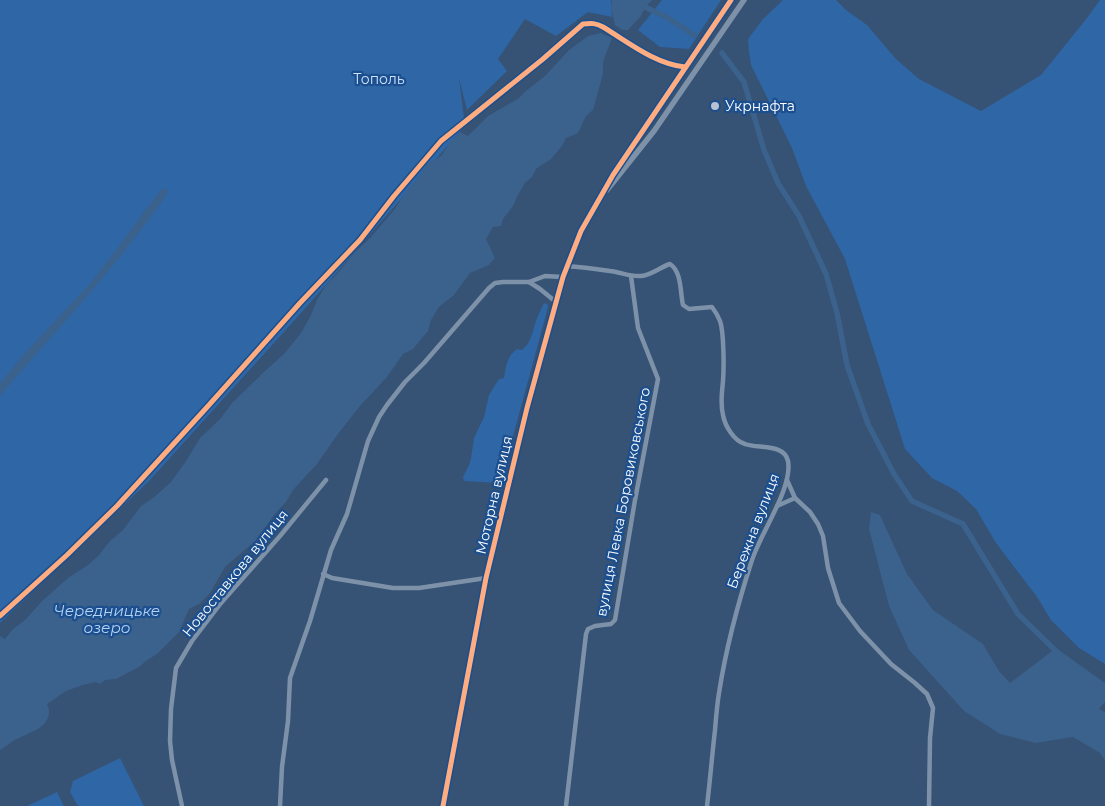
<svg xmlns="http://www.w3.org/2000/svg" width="1105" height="806" viewBox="0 0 1105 806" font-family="Montserrat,sans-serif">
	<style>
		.green { fill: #2f66a5 }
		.water { fill: #3b618d }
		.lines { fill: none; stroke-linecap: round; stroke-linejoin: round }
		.canal { stroke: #3b618d; stroke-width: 5.5 }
		.minor { stroke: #7d92a8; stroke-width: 4.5 }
		.tertiary { stroke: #7d92a8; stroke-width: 5.5 }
		.cycleway-casing { stroke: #1b4f8f; stroke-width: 8 }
		.cycleway { stroke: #ffac80; stroke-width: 5 }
		.poi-dot { fill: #b9c2ce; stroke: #1b4f8f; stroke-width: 2 }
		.labels { text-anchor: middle; stroke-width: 4.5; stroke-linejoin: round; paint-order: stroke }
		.park-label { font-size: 14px; fill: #cfe3fa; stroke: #1b4f8f }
		.poi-label { font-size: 14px; fill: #fff; stroke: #1b4f8f; text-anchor: start }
		.street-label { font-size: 14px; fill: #fff; stroke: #1b4f8f }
		.water-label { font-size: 15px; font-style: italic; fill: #b5d3f5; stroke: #1b4f8f }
	</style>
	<rect width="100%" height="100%" fill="#365274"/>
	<g class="green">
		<polygon points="0,0 611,0 612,17 588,12 556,36 525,19 498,59 507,71 467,110 459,78 465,126 302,312 149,481 0,623"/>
		<polygon points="662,0 721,0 689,49 660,47 638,30"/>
		<polygon points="783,0 836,0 846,10 867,25 896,59 919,79 981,111 1041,75 1087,18 1100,0 1105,0 1105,664 1079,648 1051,620 1037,597 996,543 976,509 957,491 932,478 905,449 845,259 806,186 792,148 751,65 749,52 748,39 763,19"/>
		<path d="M545 303 548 305 547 311 502 477 499 483 464 481 463 477 469 465 471 458 474 438 484 417 489 395 499 379 504 378C506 366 507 356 517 349L522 350C530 344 532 334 535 324 537 318 540 311 543 305Z"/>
		<polygon points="120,758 144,806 78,806 70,792 73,781"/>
		<polygon points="57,792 64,806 27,806"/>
	</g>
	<g class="water">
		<polygon points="612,0 652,0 645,7 641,16 628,30 622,30 615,25 611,7"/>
		<path d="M601 33 612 38 603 62V74L593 110 586 116 578 133 566 138 562 146 551 159 536 169 532 177 525 183 517 197 513 206 503 219 501 226 493 227 486 239 495 258 489 265 470 273 454 295 439 307 431 320 428 331 413 349 403 354 387 377 360 406 338 434 317 464 293 490 286 502 274 515 255 541 225 567 210 593 199 604 189 609 179 632 157 654 146 661 139 667 116 679 105 680 100 684 96 682 83 685 66 691 47 704C48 706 49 709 49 712 49 728 28 733 17 739 11 741 6 747 0 750V636L5 639 13 629 25 620 42 601 68 578 88 565 99 555 110 541 123 530 141 506 153 498 171 482 186 461 200 438 221 418 232 403 265 371 284 354 301 333 310 317 317 300 326 285 336 275 355 252 370 238 394 210 408 189 421 174 428 163 435 160 442 155 451 141 460 132 468 136 488 116 519 98 527 90 545 76 569 50 588 36Z"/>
		<path d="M165 188H167L168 191 165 197C116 268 56 330 0 396V383L24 354 87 287 116 250 140 217 161 190Z"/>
		<polygon points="871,512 880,515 907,574 933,610 983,644 999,671 1010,683 1056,648 1105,683 1105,702 1099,709 1105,712 1105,761 1100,753 1073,737 1036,743 1000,734 964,711 946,691 909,650 889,606 869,529"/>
	</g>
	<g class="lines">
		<g class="canal">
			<polyline points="645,7 668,18 694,35"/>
			<polyline points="722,53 744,82 764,150 778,183 799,216 826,274 837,313 847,365 868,424 894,474 912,501 963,524 1018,614 1059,654"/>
		</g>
		<g class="minor">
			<path d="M566 266C581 267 596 269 610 271 620 272 630 277 641 276 652 275 660 267 670 264 682 272 680 292 683 305L689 309 712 307C715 311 718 316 720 321 724 332 724 368 723 381 722 393 720 403 723 415 725 426 734 441 745 444 758 449 784 443 788 461 793 488 760 534 752 560 738 603 726 648 719 693 717 705 716 718 715 730 712 756 710 781 707 806"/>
			<polyline points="529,282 540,289 556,302"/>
			<polyline points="787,480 795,498 810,512 818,524 823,536 828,568 839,603 860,631 891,664 915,683 927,694 933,708 930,738 929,806"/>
			<polyline points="777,506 795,498"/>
			<polyline points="323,574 332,578 393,588 419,588 486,578"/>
			<path d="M0 616 67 555 117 506 209 405 300 303 360 240 394 196 441 141 543 59 583 24C591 23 596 23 603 27 628 42 655 64 685 67"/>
			<polyline points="182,806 172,760 170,741 171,709 176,668 192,641 221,603 280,536 326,480"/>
			<polyline points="280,806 282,767 288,721 290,678 310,621 331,550 347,514 368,441 379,417 387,405 405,382 424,363 489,288 495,283 503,282 529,282 545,276 563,277"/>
			<polyline points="566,806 586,634 588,629 595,626 611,624 615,620 635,500 658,379 638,328 631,276"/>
		</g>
		<g class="tertiary">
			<polyline points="607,190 654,131 744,0"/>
			<polyline points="443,806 486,578 527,408 563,277 581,231 613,175 731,0"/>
		</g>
		<g class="cycleway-casing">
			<g id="cycleway">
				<path d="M0 616 67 555 117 506 209 405 300 303 360 240 394 196 441 141 543 59 583 24C591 23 596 23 603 27 628 42 655 64 685 67"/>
				<polyline points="443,806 486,578 527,408 563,277 581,231 613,175 731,0"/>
			</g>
		</g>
		<use href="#cycleway" class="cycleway"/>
	</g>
	<circle class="poi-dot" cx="715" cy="106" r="5"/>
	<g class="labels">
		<g class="park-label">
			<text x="379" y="84">Тополь</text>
		</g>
		<g class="poi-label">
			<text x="725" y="111">Укрнафта</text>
		</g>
		<g class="street-label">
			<text transform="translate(494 495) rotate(-77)" y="5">Моторна вулиця</text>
			<text transform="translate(623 502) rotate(-79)" y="5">вулиця Левка Боровиковського</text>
			<text transform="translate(753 531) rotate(-69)" y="5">Бережна вулиця</text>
			<text transform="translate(235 573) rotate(-51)" y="5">Новоставкова вулиця</text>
		</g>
		<g class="water-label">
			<text x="107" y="616">Чередницьке<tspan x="107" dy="17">озеро</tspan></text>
		</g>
	</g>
</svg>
